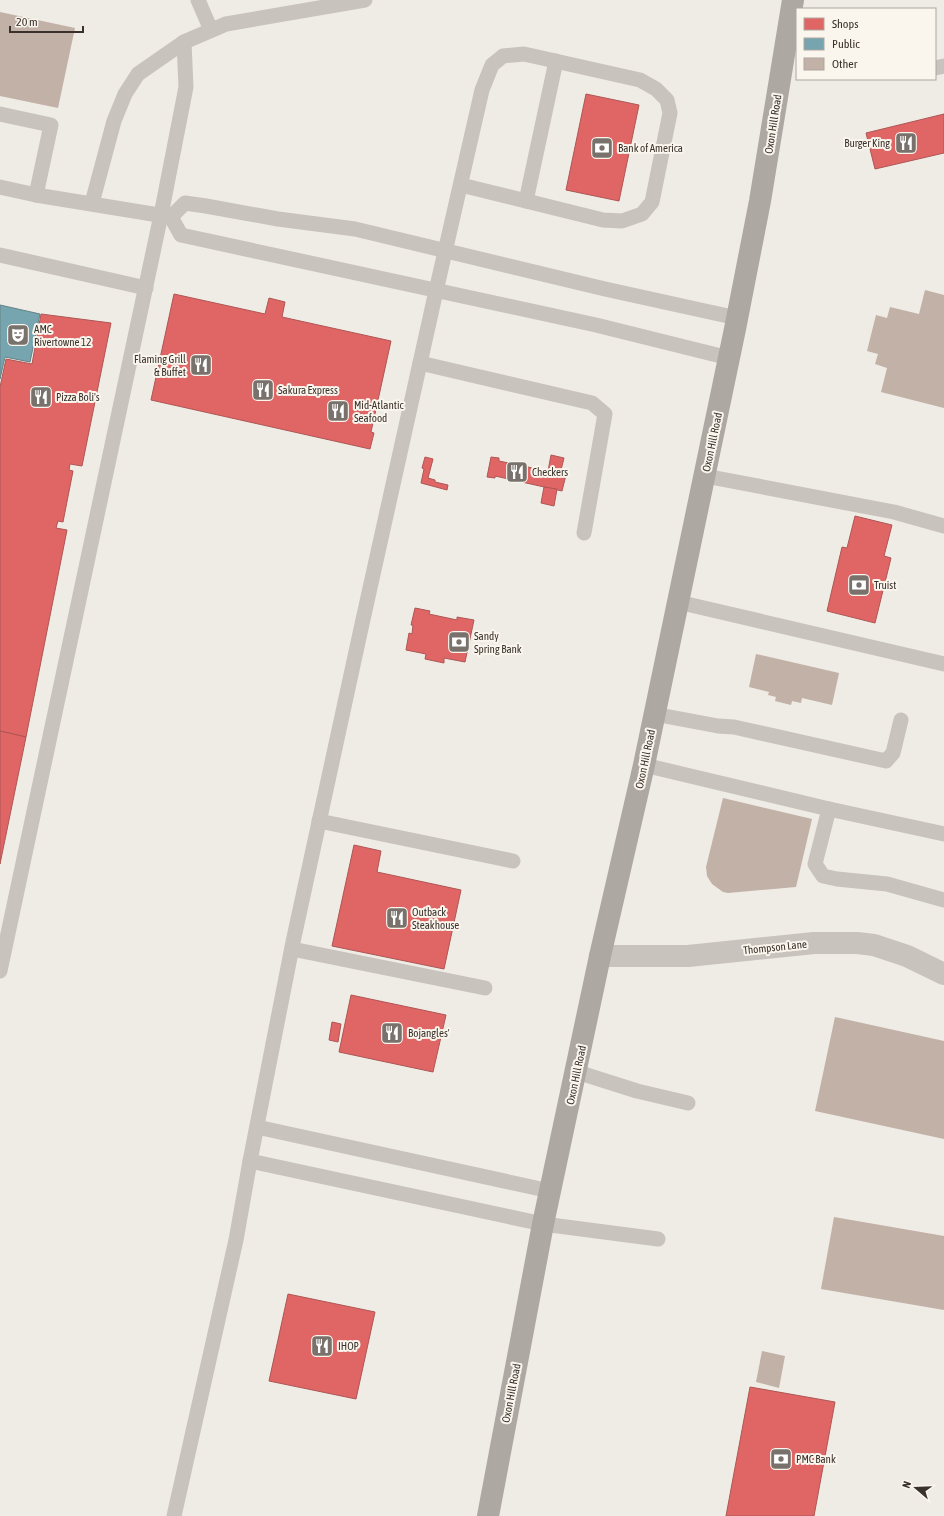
<svg xmlns="http://www.w3.org/2000/svg" width="944" height="1516" viewBox="0 0 944 1516" font-family="'Asap Condensed',sans-serif">
	<style>
		.shops { fill: #e06666; stroke: #ae5654 }
		.public { fill: #76a5af; stroke: #648287 }
		.building { fill: #c2b1a7 }
		.lines { fill: none; stroke-linecap: round; stroke-linejoin: round }
		.service { stroke: #c8c3bd; stroke-width: 15 }
		.minor { stroke: #c8c3bd; stroke-width: 22 }
		.primary { stroke: #ada8a2; stroke-width: 22 }
		.labels { text-anchor: middle; stroke-width: 4; stroke-linejoin: round; paint-order: stroke }
		.street-label { font-size: 11px; fill: #39312b; stroke: #faf5ed }
		.poi-label { font-size: 11px; fill: #39312b; stroke: #faf5ed; text-anchor: start }
	</style>
	<rect width="100%" height="100%" fill="#efebe5"/>
	<g class="shops">
		<polygon points="586,94 639,105 619,201 566,190"/>
		<polygon points="944,114 944,153 875,169 866,133"/>
		<polygon points="174,294 265,314 269,298 285,302 282,317 391,341 371,432 374,433 370,449 151,400"/>
		<polygon points="41,314 111,323 82,466 70,464 69,470 73,471 63,522 58,521 56,528 67,530 26,737 0,731 0,387 6,359 32,364"/>
		<polygon points="551,455 564,458 560,474 548,471"/>
		<polygon points="425,457 433,459 428,478 435,480 435,482 448,485 447,490 421,483 424,469 422,468"/>
		<polygon points="491,457 499,458 499,461 566,475 562,491 495,476 495,478 487,477"/>
		<polygon points="544,487 557,489 554,506 541,503"/>
		<polygon points="855,516 892,525 884,556 891,558 875,623 827,611 842,547 847,548"/>
		<polygon points="415,608 430,611 429,614 457,620 457,617 474,620 465,662 444,658 444,663 425,659 426,654 406,650 409,633 412,634 413,625 411,625"/>
		<polygon points="0,731 26,737 0,864"/>
		<polygon points="354,845 381,851 377,872 461,890 444,969 332,946"/>
		<polygon points="351,995 446,1015 433,1072 339,1052"/>
		<polygon points="332,1022 341,1024 338,1042 329,1040"/>
		<polygon points="288,1294 375,1312 356,1399 269,1381"/>
		<polygon points="750,1387 835,1402 814,1516 726,1516"/>
	</g>
	<polygon class="public" points="0,305 40,314 30,362 5,357 0,379"/>
	<g class="building">
		<polygon points="0,12 75,28 58,108 0,96"/>
		<polygon points="925,290 944,295 944,408 881,392 887,368 875,364 878,354 867,351 876,315 887,318 890,307 919,314"/>
		<polygon points="756,654 839,673 832,705 802,698 801,703 792,701 791,705 775,701 776,697 768,695 769,692 749,687"/>
		<polygon points="723,798 812,819 796,887 728,893 723,892 712,884 707,876 706,867"/>
		<polygon points="835,1017 944,1041 944,1139 815,1111"/>
		<polygon points="834,1217 944,1236 944,1310 821,1289"/>
		<polygon points="762,1351 785,1356 779,1388 756,1382"/>
	</g>
	<g class="lines">
		<g class="service">
			<polyline points="198,0 211,30"/>
			<polyline points="935,68 944,66"/>
			<polyline points="0,114 51,125 36,195"/>
			<polyline points="0,187 36,195 171,217 181,235 596,325 729,358"/>
			<polyline points="526,201 556,61"/>
			<polyline points="92,203 114,121 125,94 138,74 184,42 226,24 365,0"/>
			<polyline points="171,217 185,203 206,206 278,219 355,229 605,289 737,318"/>
			<polyline points="0,255 146,288"/>
			<polyline points="420,363 592,403 605,414 584,533"/>
			<polyline points="705,476 894,512 944,526"/>
			<polyline points="678,602 944,664"/>
			<polyline points="654,714 718,726 734,727 886,761 893,753 901,720"/>
			<polyline points="644,765 829,809 944,834"/>
			<polyline points="829,809 815,864 823,876 837,879 887,884 944,900"/>
			<polyline points="319,821 513,861"/>
			<polyline points="292,949 485,988"/>
			<polyline points="0,971 161,215 186,87 184,42"/>
			<polyline points="577,1072 637,1091 688,1103"/>
			<polyline points="257,1127 550,1191"/>
			<polyline points="250,1161 543,1224 658,1239"/>
			<polyline points="174,1516 236,1240 250,1161 293,942 362,624 436,291 482,90 492,65 503,56 524,54 640,80 656,89 667,100 670,113 652,202 642,214 622,221 603,220 461,185"/>
		</g>
		<polyline class="minor" points="600,956 688,956 814,943 857,943 874,945 907,956 944,974"/>
		<polyline class="primary" points="488,1516 543,1224 600,956 644,765 735,329 760,201 793,0"/>
	</g>
	<defs>
		<g id="restaurant-square" transform="scale(1.15)"><rect x="-9" y="-9" width="18" height="18" rx="4" fill="#79726c" stroke="#faf5ed"/><path d="M-5-6h1v4h1v-4h1v4h1v-4h1v5L-1.5 .5V6h-2V.5L-5-1ZM5-6V6H3V1.5H1.5Q1.5-4 5-6Z" fill="#fff"/></g>
		<g id="bank-square" transform="scale(1.15)"><rect x="-9" y="-9" width="18" height="18" rx="4" fill="#79726c" stroke="#faf5ed"/><path d="M-6-4H6V4H-6ZM0-2.3a2.3 2.3 0 1 0 0 4.6a2.3 2.3 0 1 0 0-4.6Z" fill="#fff"/></g>
		<g id="theatre-square" transform="scale(1.15)"><rect x="-9" y="-9" width="18" height="18" rx="4" fill="#79726c" stroke="#faf5ed"/><path d="M-5-5.5Q0-4 5-5.5V0Q5 5 0 6Q-5 5-5 0ZM-3.3-2.5H-1v1.5H-3.3ZM1-2.5H3.3v1.5H1ZM-2.8 1Q0 5.5 2.8 1Z" fill="#fff"/></g>
	</defs>
	<g fill-rule="evenodd">
		<use href="#restaurant-square" x="906" y="143"/>
		<use href="#bank-square" x="602" y="148"/>
		<use href="#theatre-square" x="18" y="335"/>
		<use href="#restaurant-square" x="201" y="365"/>
		<use href="#restaurant-square" x="263" y="390"/>
		<use href="#restaurant-square" x="41" y="397"/>
		<use href="#restaurant-square" x="338" y="411"/>
		<use href="#restaurant-square" x="517" y="472"/>
		<use href="#bank-square" x="859" y="585"/>
		<use href="#bank-square" x="459" y="642"/>
		<use href="#restaurant-square" x="397" y="918"/>
		<use href="#restaurant-square" x="392" y="1033"/>
		<use href="#restaurant-square" x="322" y="1346"/>
		<use href="#bank-square" x="781" y="1459"/>
	</g>
	<g class="labels">
		<g class="street-label">
			<text transform="translate(773 124) rotate(-81)" y="4">Oxon Hill Road</text>
			<text transform="translate(712 442) rotate(-78)" y="4">Oxon Hill Road</text>
			<text transform="translate(645 759) rotate(-78)" y="4">Oxon Hill Road</text>
			<text transform="translate(775 947) rotate(-6)" y="4">Thompson Lane</text>
			<text transform="translate(576 1075) rotate(-78)" y="4">Oxon Hill Road</text>
			<text transform="translate(511 1393) rotate(-79)" y="4">Oxon Hill Road</text>
		</g>
		<g class="poi-label">
			<text x="890" y="147" text-anchor="end">Burger King</text>
			<text x="618" y="152">Bank of America</text>
			<text x="34" y="333">AMC<tspan x="34" dy="13">Rivertowne 12</tspan></text>
			<text x="186" y="363" text-anchor="end">Flaming Grill<tspan x="186" dy="13">&amp; Buffet</tspan></text>
			<text x="278" y="394">Sakura Express</text>
			<text x="56" y="401">Pizza Boli's</text>
			<text x="354" y="409">Mid-Atlantic<tspan x="354" dy="13">Seafood</tspan></text>
			<text x="532" y="476">Checkers</text>
			<text x="874" y="589">Truist</text>
			<text x="474" y="640">Sandy<tspan x="474" dy="13">Spring Bank</tspan></text>
			<text x="412" y="916">Outback<tspan x="412" dy="13">Steakhouse</tspan></text>
			<text x="408" y="1037">Bojangles'</text>
			<text x="338" y="1350">IHOP</text>
			<text x="796" y="1463">PMC Bank</text>
		</g>
	</g>
	<rect x="796" y="8" width="140" height="72" fill="#faf5ed" stroke="#ada79f"/>
	<rect x="804" y="18" width="20" height="12" fill="#e06666" stroke="#ada79f"/>
	<text x="832" y="28" font-size="12" fill="#39312b">Shops</text>
	<rect x="804" y="38" width="20" height="12" fill="#76a5af" stroke="#ada79f"/>
	<text x="832" y="48" font-size="12" fill="#39312b">Public</text>
	<rect x="804" y="58" width="20" height="12" fill="#c2b1a7" stroke="#ada79f"/>
	<text x="832" y="68" font-size="12" fill="#39312b">Other</text>
	<g transform="translate(916 1488) rotate(289)" stroke="#faf5ed" stroke-width="3" paint-order="stroke">
	<path d="M0-3L7 15L0 10L-7 15Z" fill="#39312b"/>
	<text y="-6" font-size="11" font-weight="bold" text-anchor="middle" fill="#39312b">N</text>
	</g>
	<path d="M10 26v6h73v-6" fill="none" stroke="#39312b" stroke-width="2"/>
	<text x="16" y="26" font-size="12" fill="#39312b" stroke="#faf5ed" stroke-width="3" paint-order="stroke">20 m</text>
</svg>
